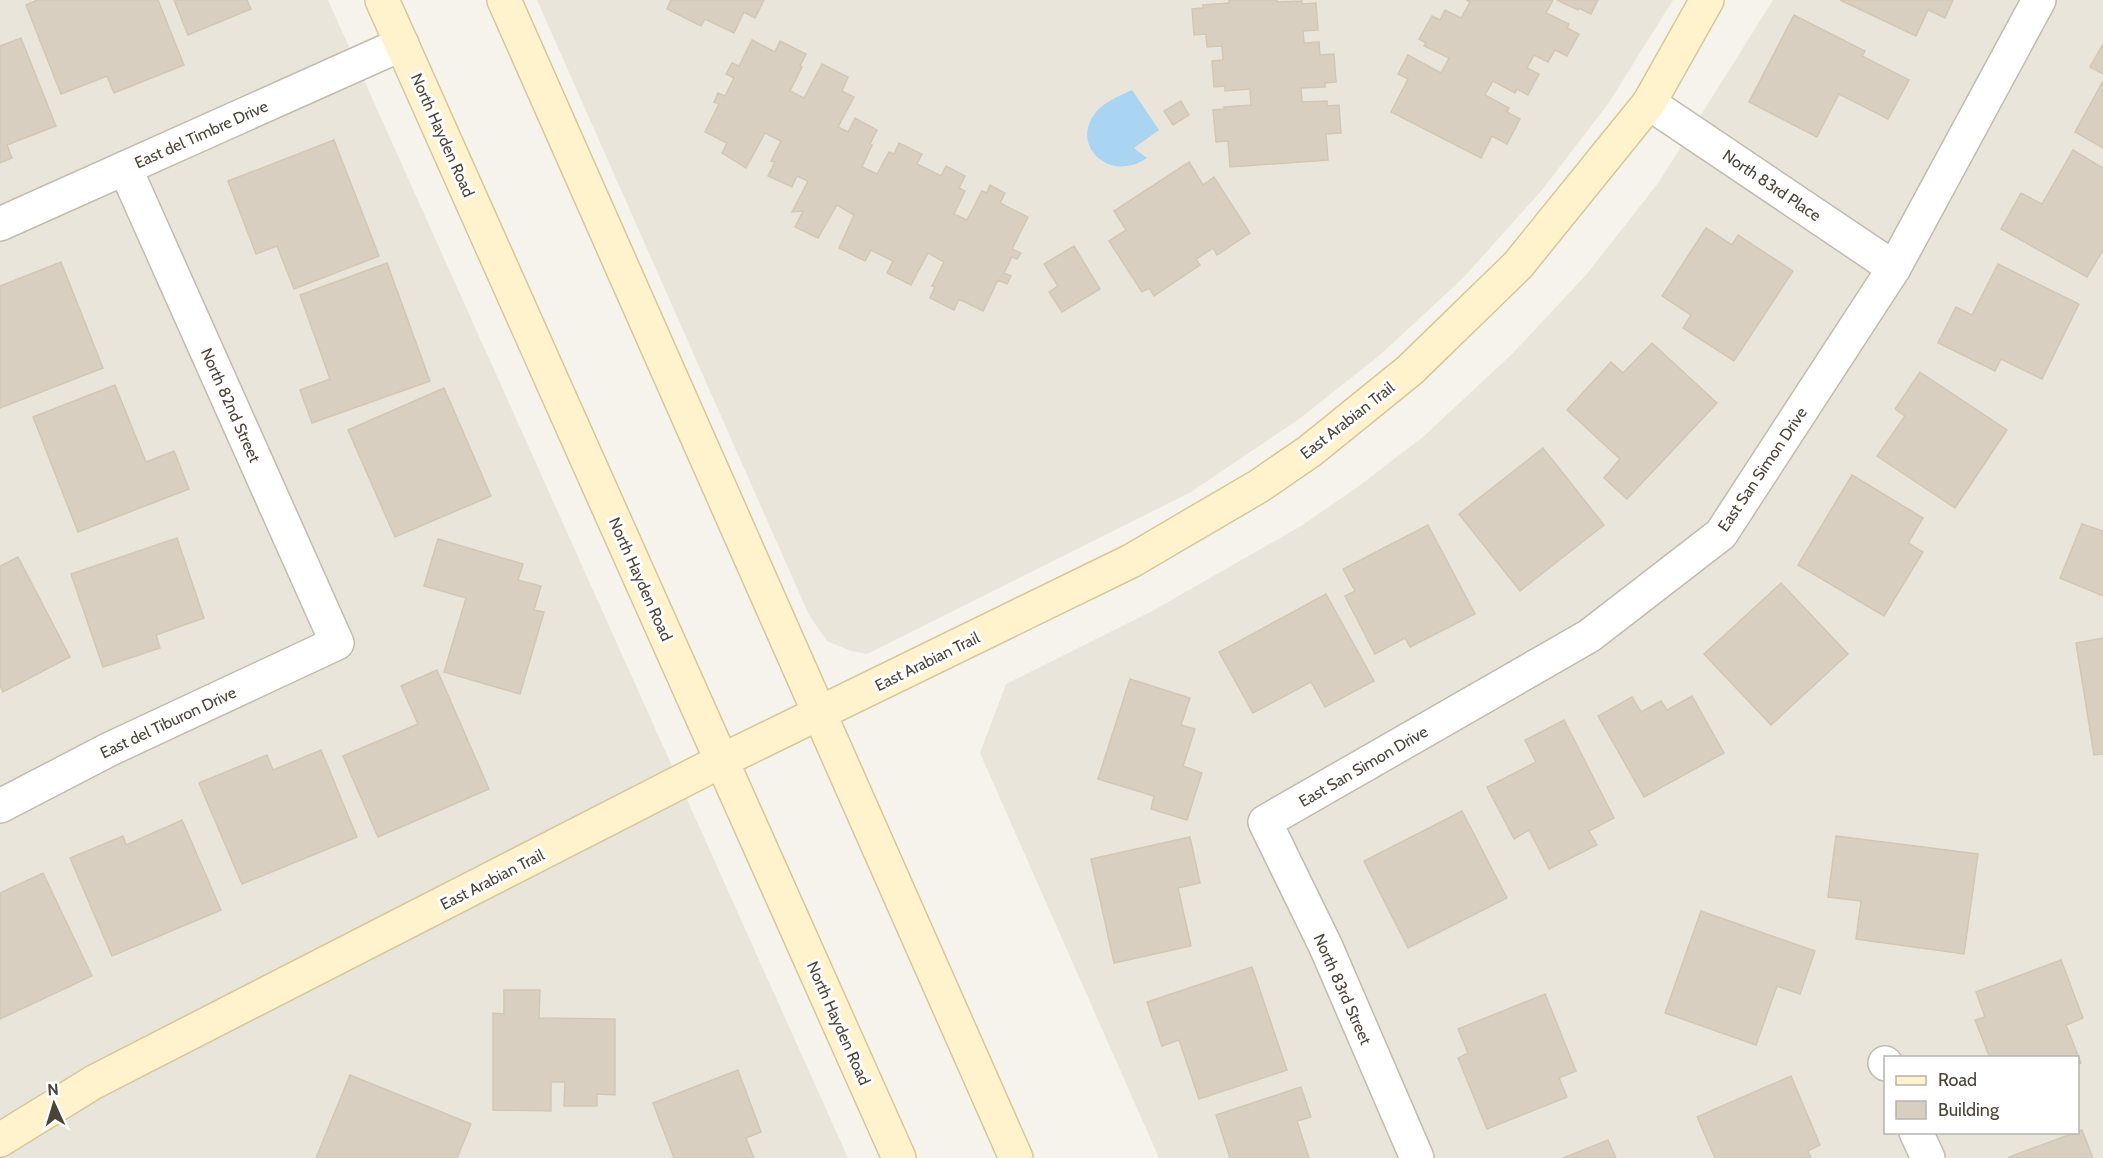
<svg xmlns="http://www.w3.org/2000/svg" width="2103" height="1158" viewBox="0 0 2103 1158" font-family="Cabin,sans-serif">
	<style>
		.residential { fill: #eae5da; fill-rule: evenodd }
		.water { fill: #a9d4f2 }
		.building { fill: #d8cfc1; stroke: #d3c7b4; stroke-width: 1.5 }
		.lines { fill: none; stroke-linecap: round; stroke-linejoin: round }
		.street-casing { stroke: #c2bbae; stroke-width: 36 }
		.secondary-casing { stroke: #d6c79b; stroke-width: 36 }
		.street { stroke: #fff; stroke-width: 33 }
		.secondary { stroke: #fff3cd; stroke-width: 33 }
		.labels { text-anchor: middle; stroke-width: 6; stroke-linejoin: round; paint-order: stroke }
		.street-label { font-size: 16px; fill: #4b4439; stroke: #fff }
	</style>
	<rect width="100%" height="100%" fill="#f6f3ec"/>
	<g class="residential">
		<polygon points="0,0 328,0 848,1158 0,1158"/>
		<polygon points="537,0 1673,0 1608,104 1542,190 1464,277 1380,355 1299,419 1191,492 867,654 851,651 827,641 809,615"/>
		<path d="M1773 0H2103V1158H1159L980 753 1006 684 1154 610 1301 526 1359 486 1424 436 1512 354 1586 275 1659 182ZM1886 1058H2078V1132H1886Z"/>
	</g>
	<path class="water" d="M1132 90 1159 130 1134 148 1147 158C1110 184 1069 145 1096 112 1104 102 1121 95 1132 90Z"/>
	<g class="building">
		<polygon points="37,0 158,0 184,65 114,93 107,76 61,94 26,5"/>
		<polygon points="174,0 247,0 251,9 188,35"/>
		<polygon points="671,0 670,0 764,0 755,18 744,12 734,33 705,19 701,26 667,9"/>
		<polygon points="1229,0 1277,0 1277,2 1302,1 1302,4 1316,3 1318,30 1303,31 1304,43 1319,42 1320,55 1334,54 1336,82 1325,83 1325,87 1301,88 1302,102 1327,101 1327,106 1339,105 1341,133 1326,134 1328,160 1230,167 1228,141 1216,142 1213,110 1224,109 1224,107 1251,105 1250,89 1225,91 1225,86 1214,87 1212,61 1223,60 1222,46 1207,47 1206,34 1194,35 1192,9 1203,8 1203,5 1229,3"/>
		<polygon points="1466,0 1553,0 1546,13 1569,24 1567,28 1579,34 1567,56 1555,50 1548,62 1534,55 1527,68 1539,74 1528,95 1517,89 1515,93 1493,81 1485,95 1509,108 1507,112 1520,119 1507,144 1492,136 1481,158 1391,112 1408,79 1398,74 1408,55 1441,73 1449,58 1424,46 1426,43 1419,39 1432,16 1440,20 1445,10 1461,18 1470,2"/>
		<polygon points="1557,0 1598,0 1591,14 1579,8 1578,10"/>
		<polygon points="1840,0 1953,0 1945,18 1928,10 1916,36"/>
		<polygon points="1794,15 1865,51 1862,56 1909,80 1888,119 1839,94 1817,137 1749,102"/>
		<polygon points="21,38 56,126 7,145 12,158 0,163 0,46"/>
		<polygon points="752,40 775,52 780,41 806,54 800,66 802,67 790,91 804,98 822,64 848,77 842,91 854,97 838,127 848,132 855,118 877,130 870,144 872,145 862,167 877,174 889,152 894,154 899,143 922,154 917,164 941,176 946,166 965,176 959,188 965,191 954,214 967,220 982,191 987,193 990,185 1005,193 1000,203 1028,217 1012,249 1021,253 1017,259 1012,257 1004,273 1011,276 1007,284 998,280 983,311 959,299 954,310 930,298 935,287 932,286 944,262 928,253 911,285 887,273 893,261 871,250 865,261 839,248 854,215 837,205 818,238 795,227 803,211 792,212 808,181 797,176 792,187 768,176 775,162 771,161 781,141 765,133 746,168 722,153 727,143 705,132 719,104 714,102 718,93 725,96 734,78 726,74 732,63 739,66"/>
		<polygon points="2103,44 2103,74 2090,67"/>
		<polygon points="2103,81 2103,148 2075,132"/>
		<polygon points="1181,101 1189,115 1173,125 1164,111"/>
		<polygon points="334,140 379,256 294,289 277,246 256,254 228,181"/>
		<polygon points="2073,150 2103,168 2103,250 2087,277 2001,229 2021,193 2042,204"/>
		<polygon points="1189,162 1203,185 1214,177 1250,233 1217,255 1213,248 1196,259 1200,265 1154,296 1149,288 1142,292 1109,241 1126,230 1114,211"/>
		<polygon points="1706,228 1732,245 1738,235 1793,271 1734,361 1683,328 1691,315 1662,296"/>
		<polygon points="1074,246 1100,289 1062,312 1049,292 1058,286 1044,264"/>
		<polygon points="61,262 103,368 0,408 0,286"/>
		<polygon points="387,263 430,381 312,423 300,390 330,379 300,295"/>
		<polygon points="1998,264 2079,304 2042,379 2001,359 1995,371 1938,343 1956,307 1972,315"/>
		<polygon points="1652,343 1717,403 1627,499 1604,478 1620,459 1567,410 1611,362 1623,373"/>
		<polygon points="1920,372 2007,430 1955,508 1877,456 1905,416 1895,409"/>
		<polygon points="115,385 146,462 174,451 189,489 78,532 33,417"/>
		<polygon points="444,388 491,496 395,537 348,430"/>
		<polygon points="1543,448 1604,525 1520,591 1459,514"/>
		<polygon points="1852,475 1923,518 1908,543 1923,552 1884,616 1798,565"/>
		<polygon points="2082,524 2103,531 2103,596 2060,578"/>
		<polygon points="1428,525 1475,614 1410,647 1405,638 1375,654 1345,596 1355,591 1343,569"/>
		<polygon points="177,538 204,618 156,635 160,648 103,667 71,574"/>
		<polygon points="438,539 523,564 518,580 541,586 534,610 544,612 520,694 444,672 466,598 424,586"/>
		<polygon points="18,557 70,657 3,692 0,686 0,566"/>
		<polygon points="1781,583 1848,654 1771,725 1704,654"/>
		<polygon points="1326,594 1374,681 1325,707 1311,682 1253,713 1219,652"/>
		<polygon points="2103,638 2103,754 2094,755 2076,643"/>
		<polygon points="437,670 489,789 378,837 343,756 418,724 401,686"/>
		<polygon points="1130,679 1190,698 1181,725 1195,729 1183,766 1202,773 1187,820 1151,809 1154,796 1098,779"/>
		<polygon points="1692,696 1724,753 1644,797 1598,716 1632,697 1641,712 1661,701 1667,710"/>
		<polygon points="1564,720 1614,818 1589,831 1597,845 1549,869 1529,830 1514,839 1487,787 1536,762 1525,740"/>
		<polygon points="321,750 357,837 242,884 199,783 267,755 273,770"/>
		<polygon points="1462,811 1507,898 1408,948 1364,861"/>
		<polygon points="182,820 221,910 112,956 70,858 123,836 126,845"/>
		<polygon points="1836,836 1978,854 1964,954 1856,939 1861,901 1828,897"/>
		<polygon points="1190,837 1200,883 1178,888 1191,946 1114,963 1091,859"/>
		<polygon points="43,873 92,976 0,1019 0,893"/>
		<polygon points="1701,911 1815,951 1800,994 1777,986 1756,1045 1665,1013"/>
		<polygon points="2061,960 2083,1018 2066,1025 2081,1063 2078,1064 2078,1058 1990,1058 1975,1020 1985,1017 1976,992"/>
		<polygon points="1252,967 1287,1070 1199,1099 1179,1040 1162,1046 1147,1002"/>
		<polygon points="504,990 540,990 539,1018 615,1019 615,1095 597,1094 597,1106 564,1106 565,1082 551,1082 551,1111 493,1110 493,1013 504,1014"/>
		<polygon points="1545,994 1576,1071 1559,1078 1567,1097 1487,1129 1458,1058 1468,1053 1458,1029"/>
		<polygon points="738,1070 761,1132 746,1138 754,1158 674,1158 653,1103"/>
		<polygon points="350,1075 471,1124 457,1158 316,1158"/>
		<polygon points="1791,1076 1820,1145 1808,1151 1811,1158 1715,1158 1697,1117"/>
		<polygon points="1301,1087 1311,1117 1297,1121 1309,1158 1230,1158 1216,1115"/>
		<polygon points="2082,1130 2093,1158 2009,1158 2009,1157"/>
		<polygon points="1608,1140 1616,1158 1563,1158"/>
	</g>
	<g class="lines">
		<g class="street-casing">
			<g id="street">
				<polyline points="1649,103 1894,268"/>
				<polyline points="0,224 402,44"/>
				<polyline points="0,806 110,749 337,643 125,168"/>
				<polyline points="1885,1063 1886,1064"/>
				<polyline points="1916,1132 1928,1158"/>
				<polyline points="1417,1158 1326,947 1265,822 1589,636 1721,534 1894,268 2039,0"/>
			</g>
		</g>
		<g class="secondary-casing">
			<g id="secondary">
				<polyline points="382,0 899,1158"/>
				<polyline points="504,0 1016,1158"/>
				<polyline points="0,1140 94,1082 721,761 1131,561 1259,486 1310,451 1410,370 1518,265 1649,103 1707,0"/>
			</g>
		</g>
		<use href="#street" class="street"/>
		<use href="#secondary" class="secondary"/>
	</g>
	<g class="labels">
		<g class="street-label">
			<text transform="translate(201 134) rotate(-24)" y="6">East del Timbre Drive</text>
			<text transform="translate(443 135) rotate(66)" y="6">North Hayden Road</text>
			<text transform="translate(1772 185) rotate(34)" y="6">North 83rd Place</text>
			<text transform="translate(231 405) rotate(66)" y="6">North 82nd Street</text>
			<text transform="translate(1347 420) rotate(-38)" y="6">East Arabian Trail</text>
			<text transform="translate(1762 469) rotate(-56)" y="6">East San Simon Drive</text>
			<text transform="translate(641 579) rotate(66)" y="6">North Hayden Road</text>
			<text transform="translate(927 661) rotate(-26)" y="6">East Arabian Trail</text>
			<text transform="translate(168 722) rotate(-25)" y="6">East del Tiburon Drive</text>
			<text transform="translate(1363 766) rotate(-30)" y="6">East San Simon Drive</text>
			<text transform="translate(492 879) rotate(-27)" y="6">East Arabian Trail</text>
			<text transform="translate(1343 989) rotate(66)" y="6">North 83rd Street</text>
			<text transform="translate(839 1023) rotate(66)" y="6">North Hayden Road</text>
		</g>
	</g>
	<rect x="1884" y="1056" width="195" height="78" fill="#ffffff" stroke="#b7b4b0" stroke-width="1.5"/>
	<rect x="1896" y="1076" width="30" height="9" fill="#fff3cd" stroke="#b7b4b0" stroke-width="1.5"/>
	<text x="1938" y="1086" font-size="18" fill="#4b4439">Road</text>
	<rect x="1896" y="1101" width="30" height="18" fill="#d8cfc1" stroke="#b7b4b0" stroke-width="1.5"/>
	<text x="1938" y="1116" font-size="18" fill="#4b4439">Building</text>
	<g transform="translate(54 1104) rotate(356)" stroke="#ffffff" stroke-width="4.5" paint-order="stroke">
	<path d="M0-4.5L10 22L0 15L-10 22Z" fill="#4b4439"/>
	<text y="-9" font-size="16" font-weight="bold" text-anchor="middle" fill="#4b4439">N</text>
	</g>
</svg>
